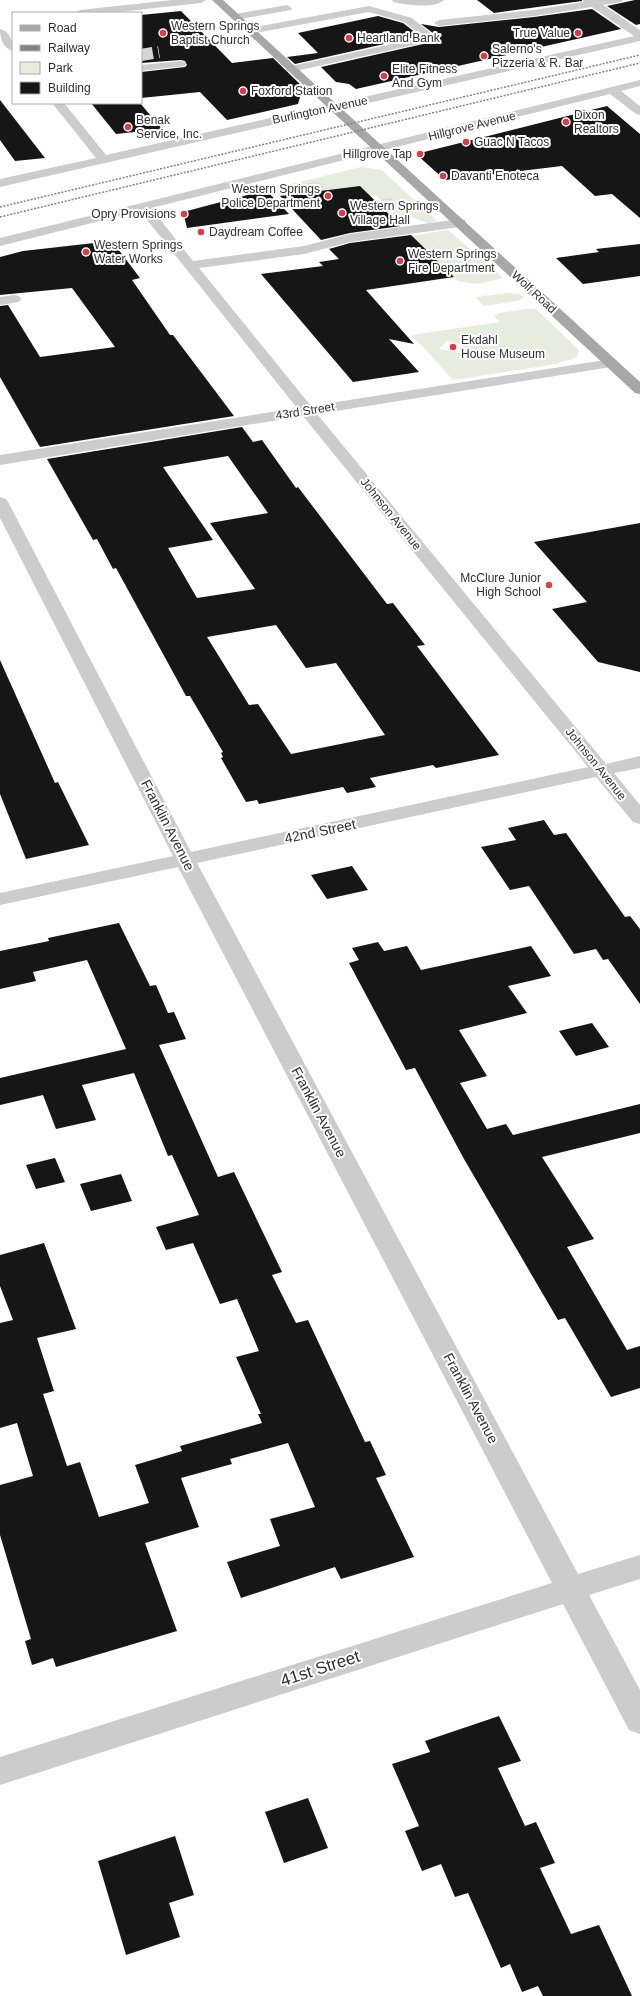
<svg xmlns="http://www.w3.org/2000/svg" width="640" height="1996" viewBox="0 0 640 1996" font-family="Helvetica,sans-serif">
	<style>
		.green { fill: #e6ecde; fill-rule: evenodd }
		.building { fill: #161616; fill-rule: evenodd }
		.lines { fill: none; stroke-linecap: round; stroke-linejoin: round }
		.minor-tunnel { stroke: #d5d5d5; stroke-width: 12; stroke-dasharray: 12 5.5; stroke-linecap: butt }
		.path { stroke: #ccc; stroke-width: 1.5; stroke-dasharray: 1 1; stroke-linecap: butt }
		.minor { fill: #ccc; fill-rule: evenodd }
		.major { fill: #a7a7a7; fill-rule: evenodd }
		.rail { stroke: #848484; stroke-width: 1.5; stroke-dasharray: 2 1.5; stroke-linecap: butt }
		.poi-dot { fill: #de3a4a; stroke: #fff; stroke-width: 1.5 }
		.labels { text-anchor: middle; stroke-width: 4; stroke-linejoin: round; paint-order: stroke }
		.far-poi-label { font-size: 12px; fill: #2f2f2f; stroke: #fff; text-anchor: start }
		.far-street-label { font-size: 12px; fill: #2f2f2f; stroke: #fff }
		.street-label { font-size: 14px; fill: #2f2f2f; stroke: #fff }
		.near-street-label { font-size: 17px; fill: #2f2f2f; stroke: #fff }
	</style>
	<rect width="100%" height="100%" fill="#fff"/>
	<g class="green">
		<polygon points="362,167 382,170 437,221 429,224 412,217 394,219 381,206 386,205 376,195 370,196 360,186 280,196 274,188"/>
		<polygon points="448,230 503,278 478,284 458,281 411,236"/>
		<polygon points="508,293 520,294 524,298 517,301 484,306 475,297"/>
		<path d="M525 309H536L577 348 579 352 577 357 556 364 453 380 412 335 500 322 494 316 500 313ZM447 341 466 345 458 353 439 349Z"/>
	</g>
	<g class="building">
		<polygon points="477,0 582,0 582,1 494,13"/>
		<polygon points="635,0 640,0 640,24 636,25 607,6"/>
		<polygon points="592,9 621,29 356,89 349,84 336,82 321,67 432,42 438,39 438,37 421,24 439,27 534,17"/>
		<polygon points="181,11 232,63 273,58 303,87 298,104 227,120 200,92 141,98 141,72 185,67 187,65 185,61 181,60 141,63 141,15"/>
		<polygon points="378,16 403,23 420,36 295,64 287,57 318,53 298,33"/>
		<polygon points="0,100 45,158 15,161 0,140"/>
		<polygon points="91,103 140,103 162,129 116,134"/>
		<polygon points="607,106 640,134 640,218 612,194 595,196 562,166 445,180 416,154"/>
		<polygon points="360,186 401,226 350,233 321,240 280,196"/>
		<polygon points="266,190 289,214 187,228 183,212"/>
		<polygon points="411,235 454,277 366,290 414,344 389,339 419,372 353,382 261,274 323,266 319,262 339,259 329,249 350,243"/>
		<polygon points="112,241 140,278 132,280 170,335 173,335 234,416 40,447 0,377 0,306 8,305 40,357 115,347 72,288 0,295 0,257 23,251"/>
		<polygon points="640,244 640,276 583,284 556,258 599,252 596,249"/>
		<path d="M242 427 253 442 262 440 296 488 298 487 387 604 393 603 425 645 417 646 499 755 436 768 433 765 370 778 376 787 347 793 343 787 259 804 257 800 246 802 221 758 223 757 221 753 223 752 190 696H186L116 568 113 569 97 539 93 540 47 459ZM228 456 268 513 210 523 255 589 197 598 168 548 213 540 163 467ZM276 625 306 668 336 663 385 735 291 754 258 704 249 705 207 637Z"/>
		<polygon points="640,523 640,672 598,662 552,609 587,602 534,542"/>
		<polygon points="0,660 55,783 58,782 89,845 26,859 0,794"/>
		<polygon points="544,820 554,835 566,833 625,917 630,916 640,929 640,1004 608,959 603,960 596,949 574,954 529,886 510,890 481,847 516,840 508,828"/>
		<polygon points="352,866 368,890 327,899 311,875"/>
		<polygon points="119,923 150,986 156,985 168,1013 174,1012 186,1039 159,1045 218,1177 234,1172 282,1272 272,1275 296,1323 308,1320 365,1442 370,1441 386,1475 376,1478 414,1557 341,1579 335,1567 241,1598 227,1562 280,1546 270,1519 315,1507 288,1443 230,1459 232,1464 181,1478 199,1527 145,1543 177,1631 56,1667 53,1658 32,1665 25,1641 31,1639 0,1535 0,1485 33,1476 17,1423 0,1428 0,1323 13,1320 0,1286 0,1255 44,1243 76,1329 37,1338 54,1391 43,1394 67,1466 80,1462 99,1517 149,1503 135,1465 182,1451 180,1446 262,1423 258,1414 261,1414 236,1357 259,1351 237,1299 220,1304 193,1243 166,1250 156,1227 199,1215 172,1155 168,1156 134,1073 82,1085 96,1120 56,1129 43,1095 0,1105 0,1078 126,1049 87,960 33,972 36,981 0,989 0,951 49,941 48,938"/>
		<polygon points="378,942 384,951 407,946 421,970 531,946 551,976 508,986 527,1013 459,1030 487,1076 460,1083 487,1129 506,1124 513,1135 640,1104 640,1133 542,1157 594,1239 567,1247 627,1350 640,1346 640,1388 611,1397 565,1318 558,1320 464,1159 415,1068 406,1070 349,963 359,960 352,948"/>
		<polygon points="592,1023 609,1047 576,1056 559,1031"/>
		<polygon points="55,1158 65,1182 36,1189 26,1165"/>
		<polygon points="121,1174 132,1201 91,1211 80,1184"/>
		<polygon points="499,1716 521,1761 498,1768 525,1826 536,1822 555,1863 540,1868 571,1934 599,1925 632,1996 543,1996 538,1986 522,1992 510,1964 501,1968 468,1893 455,1897 441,1864 422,1871 405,1831 419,1826 392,1764 430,1752 425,1741"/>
		<polygon points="308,1798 328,1848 284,1863 265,1812"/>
		<polygon points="175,1836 194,1895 169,1903 180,1937 126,1955 98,1861"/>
	</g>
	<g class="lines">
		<polyline class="minor-tunnel" points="141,55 159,52"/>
		<g class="path">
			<polygon points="315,183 321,184 323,187 314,190 305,187 307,184"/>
			<polyline points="381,200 393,199"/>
		</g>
		<g class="minor">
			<polygon points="172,0 206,0 201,3 109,13 75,13 80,10"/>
			<path d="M392 0H444C436 9 405 5 393 2Z"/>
			<polygon points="583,0 623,0 622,2 603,5 640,30 640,41 0,187 0,179 96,158 52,103 64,103 106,155 634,36 592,7 534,16 439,26 434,23 439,20 534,10 584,2"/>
			<polygon points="287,5 292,8 291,10 235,20 230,17 235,14"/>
			<polygon points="369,6 412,18 437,38 432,41 291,72 287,71 286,69 287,67 424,37 404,22 369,12 250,34 245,31 250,28"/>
			<path d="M0 29C10 31 13 42 13 51 3 49 0 38 0 29Z"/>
			<polygon points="181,61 185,62 186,64 185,66 141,71 141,65"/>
			<polygon points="640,80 640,86 621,91 640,106 640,115 636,114 610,94 151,208 193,261 304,246 350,234 460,219 465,220 466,223 460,227 350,242 304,254 199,268 311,406 611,359 616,360 618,363 616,366 611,367 317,414 606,764 640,756 640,768 614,773 640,805 640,824 633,822 596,777 197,863 578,1574 640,1555 640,1579 589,1595 640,1690 640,1734 629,1730 563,1604 0,1785 0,1757 552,1583 178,867 0,905 0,893 173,856 0,518 0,497 6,499 8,502 191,852 588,767 303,416 0,465 0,455 297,408 140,211 0,246 0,238"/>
			<polygon points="14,295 19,296 21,299 19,302 0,305 0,297"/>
		</g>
		<polygon class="major" points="212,0 223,0 640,382 640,394 635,393"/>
		<g class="rail">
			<polyline points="0,207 640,55"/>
			<polyline points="0,217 640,63"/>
		</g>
	</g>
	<g class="poi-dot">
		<circle cx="163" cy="33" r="4"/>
		<circle cx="578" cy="33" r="4"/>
		<circle cx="349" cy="38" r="4"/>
		<circle cx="484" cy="56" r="4"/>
		<circle cx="384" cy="76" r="4"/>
		<circle cx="243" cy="91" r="4"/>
		<circle cx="566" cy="122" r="4"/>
		<circle cx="128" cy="127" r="4"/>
		<circle cx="466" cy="142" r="4"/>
		<circle cx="420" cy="154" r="4"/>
		<circle cx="443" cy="176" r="4"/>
		<circle cx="328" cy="196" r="4"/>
		<circle cx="342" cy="213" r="4"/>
		<circle cx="184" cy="214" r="4"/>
		<circle cx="201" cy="232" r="4"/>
		<circle cx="86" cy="252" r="4"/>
		<circle cx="400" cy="261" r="4"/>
		<circle cx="453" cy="347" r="4"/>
		<circle cx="549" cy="585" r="4"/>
	</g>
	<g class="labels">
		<g class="far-poi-label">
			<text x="171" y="30">Western Springs<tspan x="171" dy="14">Baptist Church</tspan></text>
			<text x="570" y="37" text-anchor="end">True Value</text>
			<text x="357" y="42">Heartland Bank</text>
			<text x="492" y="53">Salerno's<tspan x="492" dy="14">Pizzeria &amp; R. Bar</tspan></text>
			<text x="392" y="73">Elite Fitness<tspan x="392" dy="14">And Gym</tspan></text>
			<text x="251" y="95">Foxford Station</text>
			<text x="574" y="119">Dixon<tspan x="574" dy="14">Realtors</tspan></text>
			<text x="136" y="124">Benak<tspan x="136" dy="14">Service, Inc.</tspan></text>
			<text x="474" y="146">Guac N Tacos</text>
			<text x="412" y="158" text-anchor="end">Hillgrove Tap</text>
			<text x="451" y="180">Davanti Enoteca</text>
			<text x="320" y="193" text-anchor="end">Western Springs<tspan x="320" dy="14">Police Department</tspan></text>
			<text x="350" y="210">Western Springs<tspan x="350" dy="14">Village Hall</tspan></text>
			<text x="176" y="218" text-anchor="end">Opry Provisions</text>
			<text x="209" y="236">Daydream Coffee</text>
			<text x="94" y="249">Western Springs<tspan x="94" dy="14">Water Works</tspan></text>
			<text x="408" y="258">Western Springs<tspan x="408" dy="14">Fire Department</tspan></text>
			<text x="461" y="344">Ekdahl<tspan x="461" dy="14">House Museum</tspan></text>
			<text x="541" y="582" text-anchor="end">McClure Junior<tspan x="541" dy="14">High School</tspan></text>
		</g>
		<g class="far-street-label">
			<text transform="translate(320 110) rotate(-12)" y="4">Burlington Avenue</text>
			<text transform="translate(472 126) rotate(-14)" y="4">Hillgrove Avenue</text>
			<text transform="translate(534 292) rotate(43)" y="4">Wolf Road</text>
			<text transform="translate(305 411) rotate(-9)" y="4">43rd Street</text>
			<text transform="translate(391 514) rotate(51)" y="4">Johnson Avenue</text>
			<text transform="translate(596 764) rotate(51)" y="4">Johnson Avenue</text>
		</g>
		<g class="street-label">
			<text transform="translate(168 825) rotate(63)" y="5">Franklin Avenue</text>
			<text transform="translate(320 831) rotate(-12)" y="5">42nd Street</text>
			<text transform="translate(319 1112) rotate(62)" y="5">Franklin Avenue</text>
			<text transform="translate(471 1398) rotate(62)" y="5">Franklin Avenue</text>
		</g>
		<g class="near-street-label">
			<text transform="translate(320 1668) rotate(-18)" y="6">41st Street</text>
		</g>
	</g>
	<rect x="12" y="12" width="130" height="92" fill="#ffffff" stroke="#acacac"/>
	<rect x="20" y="25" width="20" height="6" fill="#a7a7a7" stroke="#acacac"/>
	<text x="48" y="32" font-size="12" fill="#2f2f2f">Road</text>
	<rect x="20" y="45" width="20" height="6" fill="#848484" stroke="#acacac"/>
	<text x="48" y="52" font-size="12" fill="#2f2f2f">Railway</text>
	<rect x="20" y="62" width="20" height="12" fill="#e6ecde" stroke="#acacac"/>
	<text x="48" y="72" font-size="12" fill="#2f2f2f">Park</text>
	<rect x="20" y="82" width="20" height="12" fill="#161616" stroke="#acacac"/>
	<text x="48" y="92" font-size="12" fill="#2f2f2f">Building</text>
</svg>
